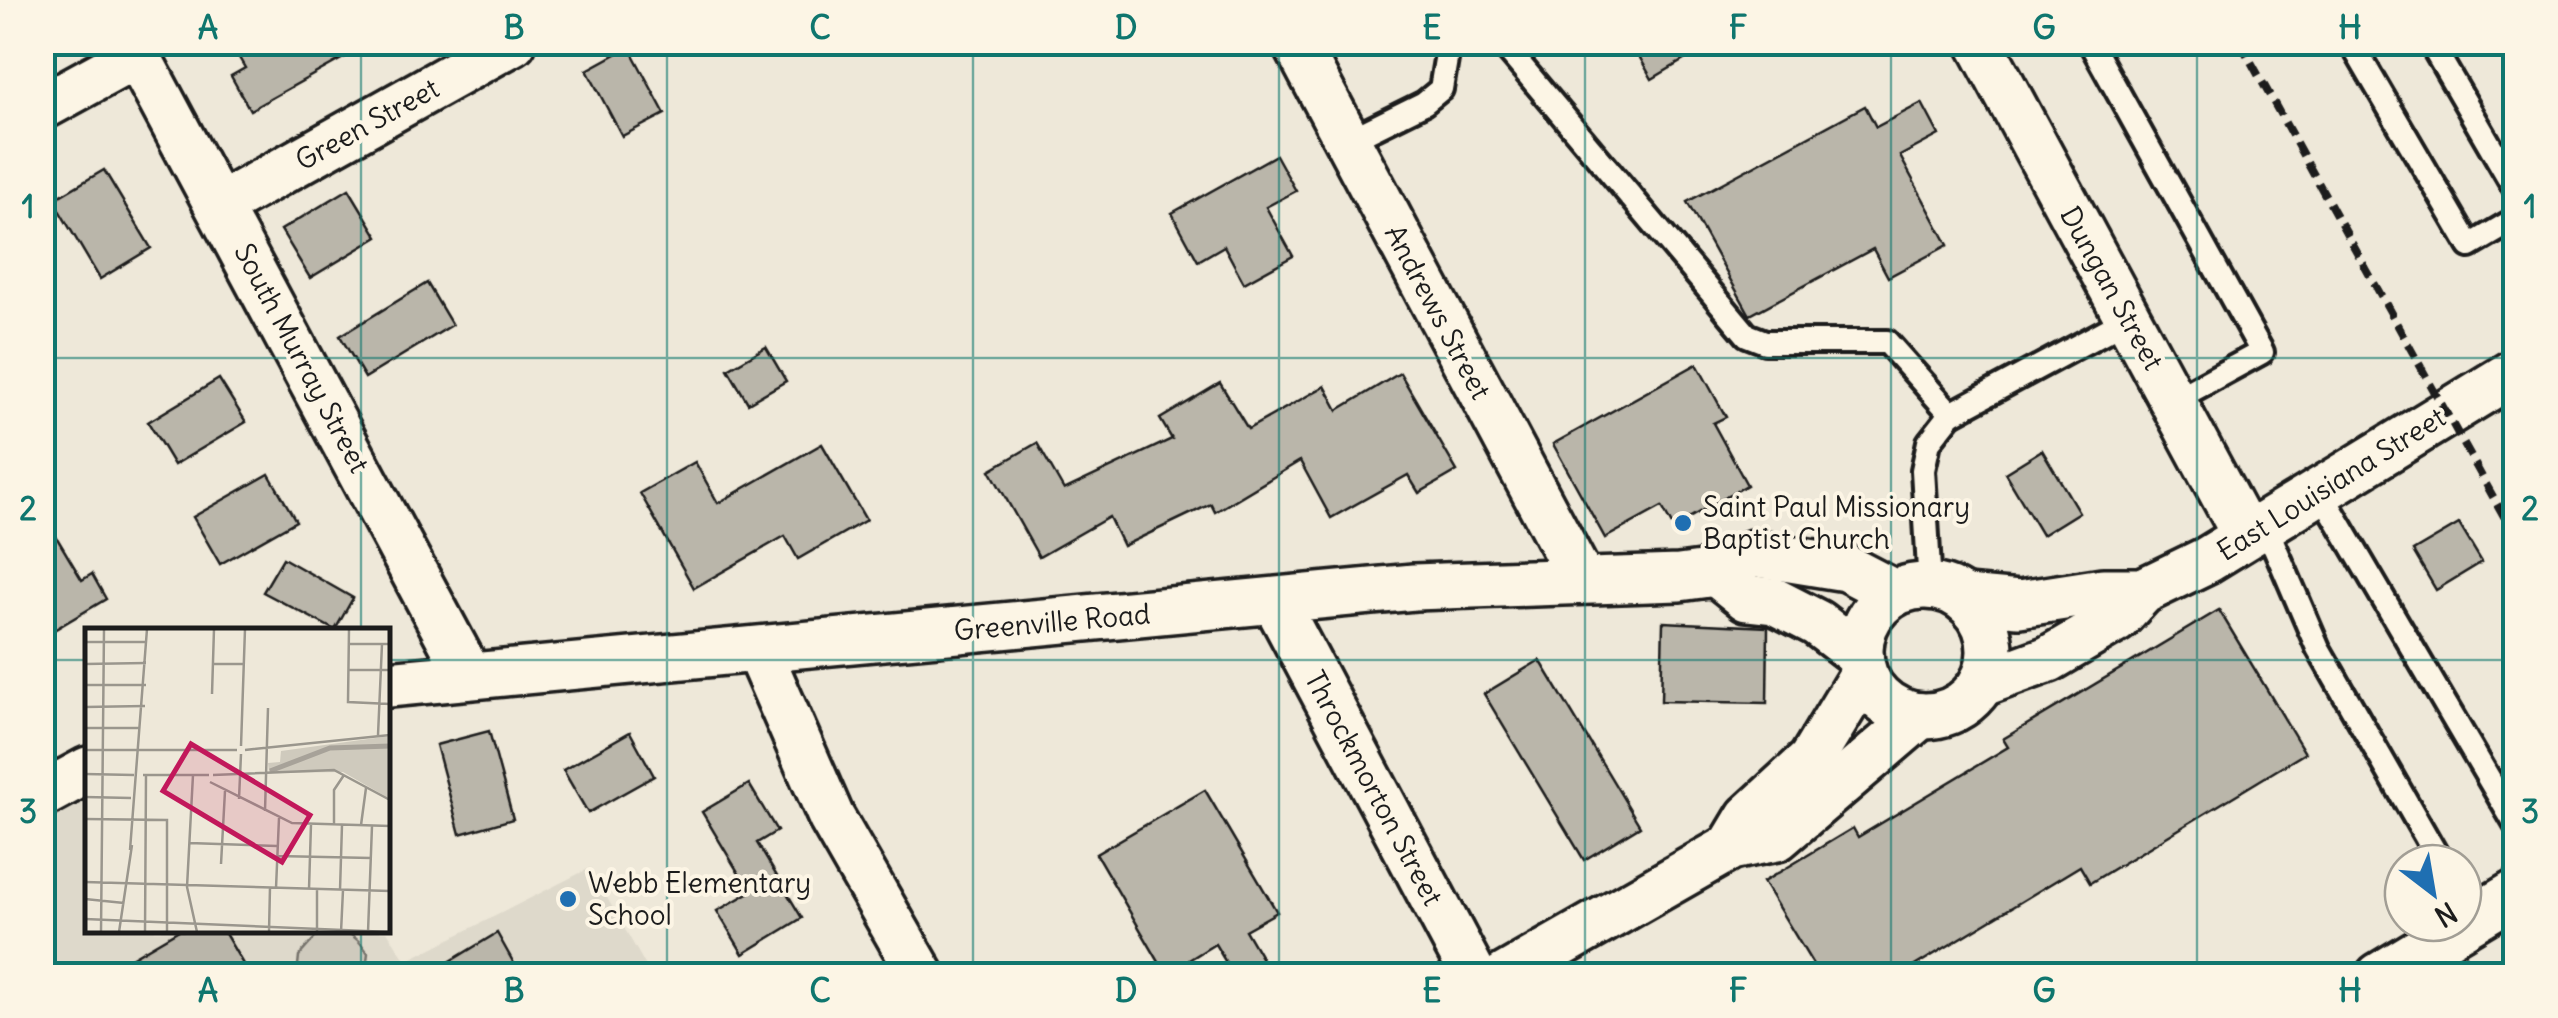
<svg xmlns="http://www.w3.org/2000/svg" width="2558" height="1018" viewBox="0 0 2558 1018" font-family="Delius,sans-serif">
	<style>
		.built { fill: #ded9cb }
		.green { fill: #cfcabd; stroke: #76736c; stroke-width: 2.5 }
		.building { fill: #bab6aa; stroke: #1c1c1c; stroke-width: 2.5 }
		.lines { fill: none; stroke-linecap: round; stroke-linejoin: round }
		.service-casing { stroke: #1c1c1c; stroke-width: 30 }
		.minor-casing { stroke: #1c1c1c; stroke-width: 52 }
		.service { stroke: #fcf5e5; stroke-width: 22 }
		.minor { stroke: #fcf5e5; stroke-width: 45 }
		.rail { stroke: #1c1c1c; stroke-width: 8; stroke-dasharray: 15 8; stroke-linecap: butt }
		.grid { fill: none; stroke: #0f766e; stroke-width: 2.5; stroke-opacity: 0.55 }
		.poi-dot { fill: #1f6fb2; stroke: #fcf5e5; stroke-width: 4 }
		.labels { text-anchor: middle; stroke-width: 8; stroke-linejoin: round; paint-order: stroke }
		.street-label { font-size: 28px; fill: #1c1c1c; stroke: #fcf5e5 }
		.poi-label { font-size: 28px; fill: #1c1c1c; stroke: #fcf5e5; text-anchor: start }
		.inset-river { fill: none; stroke: #a7a299; stroke-width: 5 }
		.inset-road { fill: none; stroke: #9a968d; stroke-width: 2.5 }
		.view { fill: #c2185b; fill-opacity: 0.15; stroke: #c2185b; stroke-width: 5 }
		.inset-edge { fill: none; stroke: #1c1c1c; stroke-width: 5 }
		.neatline { fill: none; stroke: #0f766e; stroke-width: 4 }
		.grid-label { font-size: 32px; text-anchor: middle; font-weight: bold; fill: #0f766e }
	</style>
	<rect width="100%" height="100%" fill="#eee8d9"/>
	<filter id="ink" filterUnits="userSpaceOnUse"><feTurbulence type="fractalNoise" baseFrequency=".01" numOctaves="2"/><feDisplacementMap in="SourceGraphic" scale="20" xChannelSelector="R" yChannelSelector="G"/><feConvolveMatrix kernelMatrix="1 2 1 2 8 2 1 2 1" color-interpolation-filters="sRGB"/></filter>
	<g filter="url(#ink)">
		<polygon class="built" points="87,794 88,930 387,931 406,961 590,868 651,975 43,975 42,820"/>
		<path class="green" d="M322 930C346 930 354 932 368 953L366 968 353 975H297L299 956Z"/>
		<g class="building">
			<polygon points="230,42 372,42 250,110 231,76 245,68"/>
			<polygon points="1631,42 1714,42 1652,79"/>
			<polygon points="629,47 665,114 622,136 587,70"/>
			<polygon points="1922,103 1939,135 1900,156 1948,245 1888,277 1873,249 1750,315 1687,202 1865,106 1876,127"/>
			<polygon points="1276,155 1296,191 1266,207 1293,256 1244,283 1224,246 1198,261 1172,213"/>
			<polygon points="104,170 151,248 100,279 53,200"/>
			<polygon points="349,189 378,237 310,278 281,230"/>
			<polygon points="427,283 452,325 365,378 340,336"/>
			<polygon points="766,347 786,381 748,403 728,369"/>
			<polygon points="1697,364 1726,417 1713,423 1747,485 1673,527 1662,507 1605,538 1553,444"/>
			<polygon points="1400,373 1457,471 1419,493 1408,475 1331,518 1300,461 1215,512 1211,504 1123,546 1109,517 1039,557 990,470 1037,443 1064,490 1172,439 1160,419 1220,383 1248,429 1325,386 1338,410"/>
			<polygon points="219,379 246,422 174,465 148,422"/>
			<polygon points="822,444 866,520 798,559 785,536 694,588 640,493 695,462 718,503"/>
			<polygon points="2042,450 2079,512 2042,535 2005,473"/>
			<polygon points="269,474 296,521 220,564 193,517"/>
			<polygon points="42,513 82,580 92,574 106,599 42,637"/>
			<polygon points="2459,524 2482,562 2436,590 2413,551"/>
			<polygon points="283,558 353,598 335,630 263,592"/>
			<polygon points="2219,610 2305,753 2090,883 2080,866 1898,976 1820,976 1763,882 1853,828 1858,837 2008,747 2003,739"/>
			<polygon points="1663,622 1768,627 1767,703 1661,701"/>
			<polygon points="1540,660 1640,826 1584,860 1484,694"/>
			<polygon points="489,731 513,819 460,834 436,745"/>
			<polygon points="630,732 654,776 588,813 563,770"/>
			<polygon points="749,784 777,831 757,843 802,918 743,954 717,911 750,892 702,812"/>
			<polygon points="1205,790 1277,912 1245,930 1272,976 1234,976 1215,944 1166,974 1096,854"/>
			<polygon points="179,930 223,930 250,976 100,976"/>
			<polygon points="497,933 521,976 426,976"/>
		</g>
		<g class="lines">
			<g class="service-casing">
				<g id="service">
					<polyline points="1501,42 1747,335 1765,342 1887,342 1951,414 1929,442 1923,470 1930,586"/>
					<polyline points="2090,42 2262,352 2174,400"/>
					<polyline points="2370,42 2356,51 2470,246 2516,219"/>
					<polyline points="2430,42 2516,190"/>
					<polyline points="1347,141 1424,103 1441,89 1449,42"/>
					<polyline points="1951,414 2128,319"/>
					<polyline points="2319,489 2516,825"/>
					<polyline points="2264,522 2318,648 2441,863"/>
				</g>
			</g>
			<g class="minor-casing">
				<g id="minor">
					<polyline points="130,42 469,675"/>
					<polyline points="1295,42 1582,581"/>
					<polyline points="1979,42 2244,533"/>
					<polyline points="42,107 137,55"/>
					<polyline points="221,205 513,42"/>
					<polyline points="1716,573 1747,598 1774,601 1817,623 1860,656"/>
					<circle cx="1925" cy="651" r="65"/>
					<polyline points="1965,599 2019,604 2103,591 2143,591"/>
					<polyline points="1275,601 1474,976"/>
					<polyline points="758,650 831,817 922,976"/>
					<polyline points="1983,683 2049,659 2117,619 2143,591 2207,560 2516,371"/>
					<polyline points="388,684 1414,587 1679,578 1716,573 1753,553 1846,568 1894,593"/>
					<polyline points="42,795 88,770"/>
					<polyline points="1731,847 1749,817 1811,760 1863,674"/>
					<polyline points="1505,976 1731,847 1777,838 1920,716"/>
					<polyline points="2379,976 2516,893"/>
				</g>
			</g>
			<use href="#service" class="service"/>
			<use href="#minor" class="minor"/>
			<polyline class="rail" points="2240,42 2516,538"/>
		</g>
	</g>
	<path class="grid" d="M361 42V630M667 42V976M973 42V976M1279 42V976M1585 42V976M1891 42V976M2197 42V976M42 358H2516M42 660H88M388 660H2516M361 930V976"/>
	<g class="poi-dot">
		<circle cx="1683" cy="523" r="10"/>
		<circle cx="568" cy="899" r="10"/>
	</g>
	<g class="labels">
		<g class="street-label">
			<text transform="translate(367 124) rotate(-29)" y="10">Green Street</text>
			<text transform="translate(2112 288) rotate(61)" y="10">Dungan Street</text>
			<text transform="translate(1438 312) rotate(62)" y="10">Andrews Street</text>
			<text transform="translate(302 358) rotate(62)" y="10">South Murray Street</text>
			<text transform="translate(2331 484) rotate(-32)" y="10">East Louisiana Street</text>
			<text transform="translate(1052 622) rotate(-5)" y="10">Greenville Road</text>
			<text transform="translate(1374 788) rotate(62)" y="10">Throckmorton Street</text>
		</g>
		<g class="poi-label">
			<text x="1703" y="517">Saint Paul Missionary<tspan x="1703" dy="32">Baptist Church</tspan></text>
			<text x="588" y="893">Webb Elementary<tspan x="588" dy="32">School</tspan></text>
		</g>
	</g>
	<g transform="translate(85 628)">
		<rect width="305" height="305" fill="#eee8d9"/>
		<path d="M305 108V171L258 144 184 145 183 135 195 134 196 123Z" fill="#cfcabd"/>
		<path class="inset-river" d="M185 143 245 120 305 118"/>
		<path class="inset-road" d="M264 1 263 74 305 76M0 14H62M265 16H305M0 36 61 35M128 36H159M264 42H305M0 57H61M127 66 129 1M0 79 60 78M0 100H55M293 107 297 16M156 118 160 1M0 122H52M52 122H152M160 122 305 107M0 146 49 147M58 147H124M108 147 102 259 112 304M128 147 249 142 305 172M125 154 207 195 305 198M0 169 46 170M154 171 156 126M180 183 183 80M0 191 82 192V304M249 197V162L259 147M276 197 281 160M104 215 192 218M45 222 62 1M192 228 286 230M136 236 140 163M0 254 305 263M191 260 194 190M224 261 226 196M255 262 257 197M0 271 39 275M0 291 305 304M16 304 19 1M34 304 47 217M60 304 61 147M184 304 185 259M232 304V261M256 304 258 262M283 304 287 198"/>
		<path class="view" d="M106 116 225 187 197 234 78 163Z"/>
		<rect width="305" height="305" class="inset-edge"/>
	</g>
	<rect width="2558" height="1018" fill="none" stroke="#fcf5e5" stroke-width="110"/>
	<g transform="translate(2433 893) rotate(149)"><circle r="48" fill="#fcf5e5" stroke="#a29e95" stroke-width="2.5"/>
	<path d="M0-8L18 38L0 25L-18 38Z" fill="#1f6fb2"/>
	<text y="-15" font-size="28" font-weight="bold" text-anchor="middle" fill="#1c1c1c">N</text>
	</g>
	<rect x="55" y="55" width="2448" height="908" class="neatline"/>
	<g class="grid-label">
		<text x="208" y="39">A</text>
		<text x="514" y="39">B</text>
		<text x="820" y="39">C</text>
		<text x="1126" y="39">D</text>
		<text x="1432" y="39">E</text>
		<text x="1738" y="39">F</text>
		<text x="2044" y="39">G</text>
		<text x="2350" y="39">H</text>
		<text x="28" y="218">1</text>
		<text x="2530" y="218">1</text>
		<text x="28" y="520">2</text>
		<text x="2530" y="520">2</text>
		<text x="28" y="823">3</text>
		<text x="2530" y="823">3</text>
		<text x="208" y="1002">A</text>
		<text x="514" y="1002">B</text>
		<text x="820" y="1002">C</text>
		<text x="1126" y="1002">D</text>
		<text x="1432" y="1002">E</text>
		<text x="1738" y="1002">F</text>
		<text x="2044" y="1002">G</text>
		<text x="2350" y="1002">H</text>
	</g>
</svg>
